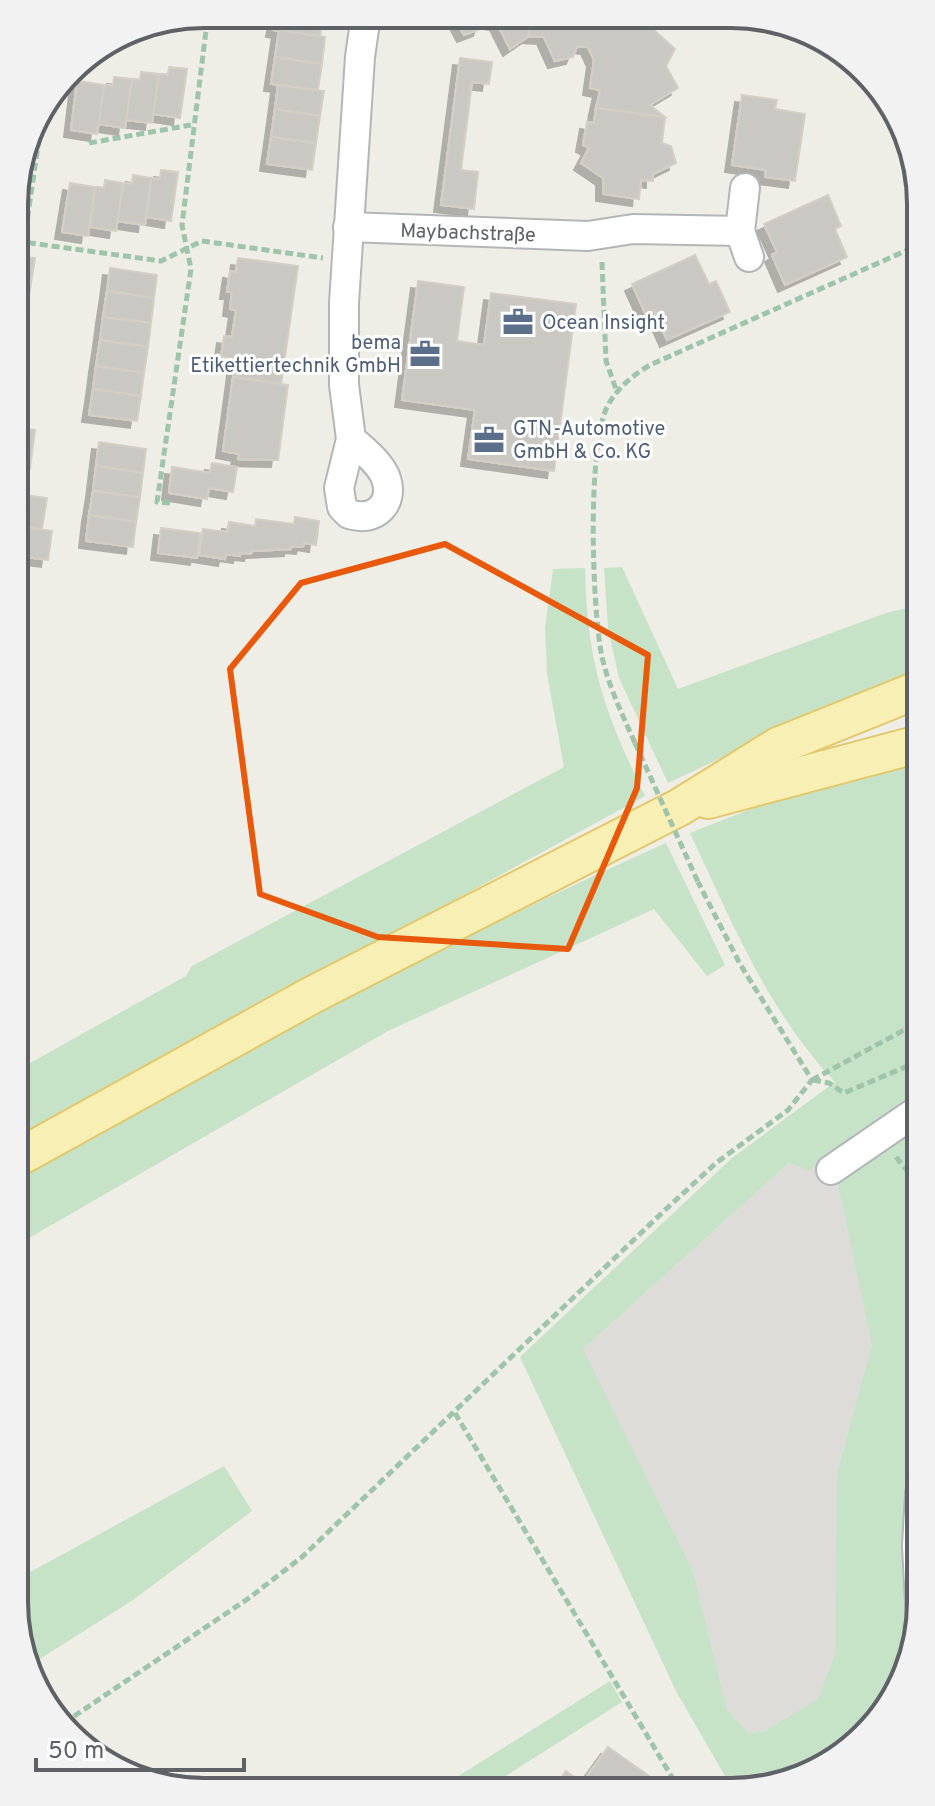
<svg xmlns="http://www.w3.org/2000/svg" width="935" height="1806" viewBox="0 0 935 1806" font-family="Overpass,sans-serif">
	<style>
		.industrial { fill: #dddcd8 }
		.green { fill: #c6e3c7 }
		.building { fill: #cac8c3; stroke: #d3cfc5; stroke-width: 2; filter: url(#shadow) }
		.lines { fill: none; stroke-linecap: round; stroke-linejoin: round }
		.minor-casing { stroke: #b3b6b9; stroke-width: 32 }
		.major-casing { stroke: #e3c86b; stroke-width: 40 }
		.path { stroke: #9fc4ac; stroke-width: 5; stroke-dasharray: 8 4; stroke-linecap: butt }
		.minor { stroke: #fff; stroke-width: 28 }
		.major { stroke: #f7efb3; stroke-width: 36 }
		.path-bridge { stroke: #9fc4ac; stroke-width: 5; stroke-dasharray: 8 4; stroke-linecap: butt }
		.marked { fill: none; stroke: #e8590c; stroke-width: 6; stroke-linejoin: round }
		.labels { text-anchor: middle; stroke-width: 6; stroke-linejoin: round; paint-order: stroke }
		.street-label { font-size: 20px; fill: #5e6165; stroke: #fff }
		.service-label { font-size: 20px; fill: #4e5e75; stroke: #fff; text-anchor: start }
		.rim { fill: none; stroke: #5e6165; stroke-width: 4 }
	</style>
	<defs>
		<filter id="shadow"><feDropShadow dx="-7" dy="7" stdDeviation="0" flood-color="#0004"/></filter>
	</defs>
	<rect width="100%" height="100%" fill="#eeede6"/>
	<polygon class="industrial" points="917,1095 921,1615 892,1690 819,1699 765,1731 749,1733 727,1710 583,1349 789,1163 810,1171"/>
	<g class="green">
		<polygon points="622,567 678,689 889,612 914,607 915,677 827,708 668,783 619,678 608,628 604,568"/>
		<path d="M585 568C587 664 604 711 645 796L21 1137V1068L186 976 192 966 564 767 547 674 545 628 553 569Z"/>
		<path d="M915 755 917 1095 810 1171 789 1163 583 1349 693 1572 727 1710 749 1733 765 1731 818 1699 835 1655 837 1474 872 1345 838 1183 917 1126 919 1392 908 1443 902 1511 911 1640 881 1718 792 1782 729 1783 676 1691 520 1357 732 1158 835 1082C767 1010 732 922 690 833L766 803Z"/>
		<path d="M666 843 725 965 707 976 654 909 388 1031 22 1242 21 1176C231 1055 445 942 666 843Z"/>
		<polygon points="224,1466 252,1511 133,1600 27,1667 23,1576"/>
		<polygon points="610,1681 622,1702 490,1786 441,1787"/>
	</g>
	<g class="building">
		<polygon points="276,14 323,15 320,37 273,30"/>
		<polygon points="454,16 531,16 529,36 510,49 497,23 483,21 480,29 464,35"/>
		<polygon points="531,16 656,17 655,31 675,49 666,66 678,88 650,105 665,117 596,108 600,90 590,88 594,60 588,47 577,46 573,57 555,61 544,37 529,36"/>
		<polygon points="279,30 325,37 322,64 275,57"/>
		<polygon points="275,57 322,64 318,90 271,84"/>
		<polygon points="460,58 492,62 489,84 472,82 461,170 478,172 474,209 441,205"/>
		<polygon points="169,67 187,69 180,118 153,114 159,74 168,75"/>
		<polygon points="141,72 159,74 152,123 126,120 132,79 140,80"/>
		<polygon points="114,77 132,79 125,128 98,124 104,85 113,86"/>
		<polygon points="77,81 104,85 97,134 71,130"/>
		<polygon points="278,85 324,91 320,116 275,109"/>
		<polygon points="742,95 777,100 775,109 805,114 795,181 765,177 766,170 732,165"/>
		<polygon points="596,108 665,117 662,143 671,146 676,163 653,174 653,181 641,180 639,199 603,194 603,178 581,163 589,148 583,145 587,122 594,123"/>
		<polygon points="275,109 320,116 316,143 271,137"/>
		<polygon points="30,131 26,174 18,173"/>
		<polygon points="271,137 316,143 312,170 267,164"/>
		<polygon points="161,170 178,172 171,221 146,217 151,178 160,179"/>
		<polygon points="18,173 26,174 20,219 16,218"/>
		<polygon points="133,175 151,178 145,225 117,221 123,183 132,184"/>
		<polygon points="105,180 123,183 116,231 90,227 95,187 104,188"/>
		<polygon points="70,183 95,187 88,236 62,232"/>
		<polygon points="828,195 841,226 835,229 847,257 785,285 772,255 777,252 764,224"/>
		<polygon points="16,255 35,258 25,320 16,318"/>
		<polygon points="695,255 709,284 716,281 730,312 667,340 654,311 646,315 632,284"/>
		<polygon points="238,258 298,266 281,384 233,377 235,359 221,357 224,336 232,337 236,310 230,309 232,292 227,292 230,271 236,272"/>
		<polygon points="110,268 157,275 154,298 107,291"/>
		<polygon points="418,281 464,287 457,341 484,345 491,293 576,304 554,471 468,459 475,410 402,400"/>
		<polygon points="107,291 154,298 151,323 103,317"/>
		<polygon points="103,317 151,323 148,347 100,340"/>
		<polygon points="16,318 25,320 22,339 16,338"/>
		<polygon points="100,340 148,347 144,373 96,366"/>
		<polygon points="96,366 144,373 141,396 93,389"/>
		<polygon points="233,377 288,385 278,460 238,459 239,454 223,451"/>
		<polygon points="93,389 141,396 137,421 89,415"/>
		<polygon points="17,427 35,430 30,468 17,466"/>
		<polygon points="99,442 146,449 143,473 96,466"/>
		<polygon points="212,463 237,467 233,492 209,488 207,499 169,493 172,467 210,473"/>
		<polygon points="96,466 143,473 140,497 93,491"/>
		<polygon points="93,491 140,497 136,522 89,515"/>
		<polygon points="17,494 47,498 42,529 18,526"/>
		<polygon points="89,515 136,522 133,547 86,541"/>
		<polygon points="295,517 319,521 316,545 304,543 303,547 291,546 291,549 252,551 251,554 240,553 240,556 226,554 225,559 199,555 203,529 227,532 229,522 255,526 256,519 294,524"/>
		<polygon points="18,526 52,531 48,560 18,556"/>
		<polygon points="161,528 200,533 197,558 158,553"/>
		<polygon points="608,1747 649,1776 643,1784 582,1783"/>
		<polygon points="566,1771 582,1783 585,1785 556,1785"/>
	</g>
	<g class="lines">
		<g class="minor-casing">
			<g id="minor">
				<polyline points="745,188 740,231 749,257"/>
				<polyline points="348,227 588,236 633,229 740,231"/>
				<path d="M351 439C363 450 378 461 385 476 396 503 375 523 349 514L342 507 339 488 351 439 344 385V303L360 57 366 15"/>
				<polyline points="831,1170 917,1111"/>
				<polyline points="920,1493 917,1546 920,1603"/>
			</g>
		</g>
		<g class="major-casing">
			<g id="major">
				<polyline points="708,800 915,745"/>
				<polyline points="21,1156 314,994 680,807 778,746 915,691"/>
			</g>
		</g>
		<g class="path">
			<polyline points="114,39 206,25"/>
			<polyline points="89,143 191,125"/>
			<polyline points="16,241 161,261 202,241 323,258"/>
			<polyline points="24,242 41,125 32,124"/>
			<polyline points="602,262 606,361 617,392"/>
			<polyline points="170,503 157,502 191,269 182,225 208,14"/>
			<path d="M635 743C622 714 609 687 602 657 592 609 587 449 607 407 617 388 633 375 650 365L912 248"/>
			<polyline points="812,1080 917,1023"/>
			<polyline points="813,1080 829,1083 844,1093 917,1062"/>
			<polyline points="896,1157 918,1184"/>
			<polyline points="455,1413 676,1784"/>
			<polyline points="64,1723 249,1598 302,1557 665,1210 716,1163 788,1110 812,1080 740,964 698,882"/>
		</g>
		<use href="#minor" class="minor"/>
		<use href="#major" class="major"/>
		<polyline class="path-bridge" points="635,743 698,882"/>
	</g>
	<path class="marked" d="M445 544 648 655 637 788 568 949 378 937 260 894 230 669 301 583Z"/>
	<defs>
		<g id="office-bare" transform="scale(2.4)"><path d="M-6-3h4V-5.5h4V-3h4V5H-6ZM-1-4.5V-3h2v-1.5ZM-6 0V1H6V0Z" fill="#5c6f8a" stroke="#fff" stroke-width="2.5" paint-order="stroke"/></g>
	</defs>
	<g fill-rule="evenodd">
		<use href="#office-bare" x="518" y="322"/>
		<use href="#office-bare" x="425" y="354"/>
		<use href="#office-bare" x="489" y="440"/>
	</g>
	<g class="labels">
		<g class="street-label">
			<text transform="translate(468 232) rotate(2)" y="7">Maybachstraße</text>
		</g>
		<g class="service-label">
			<text x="542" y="329">Ocean Insight</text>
			<text x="401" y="349" text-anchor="end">bema<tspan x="401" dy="23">Etikettiertechnik GmbH</tspan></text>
			<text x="513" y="435">GTN-Automotive<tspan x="513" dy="23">GmbH &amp; Co. KG</tspan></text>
		</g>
	</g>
	<path d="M0 0H935V1806H0ZM204 28H731A176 176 0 0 1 907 204V1602A176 176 0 0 1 731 1778H204A176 176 0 0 1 28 1602V204A176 176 0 0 1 204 28Z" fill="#f2f2f3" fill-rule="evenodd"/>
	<path class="rim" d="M204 28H731A176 176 0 0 1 907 204V1602A176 176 0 0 1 731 1778H204A176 176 0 0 1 28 1602V204A176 176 0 0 1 204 28Z"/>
	<path d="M36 1758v12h208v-12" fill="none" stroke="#5e6165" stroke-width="4"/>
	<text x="48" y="1758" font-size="24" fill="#5e6165" stroke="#ffffff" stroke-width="6" paint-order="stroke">50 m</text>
</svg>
